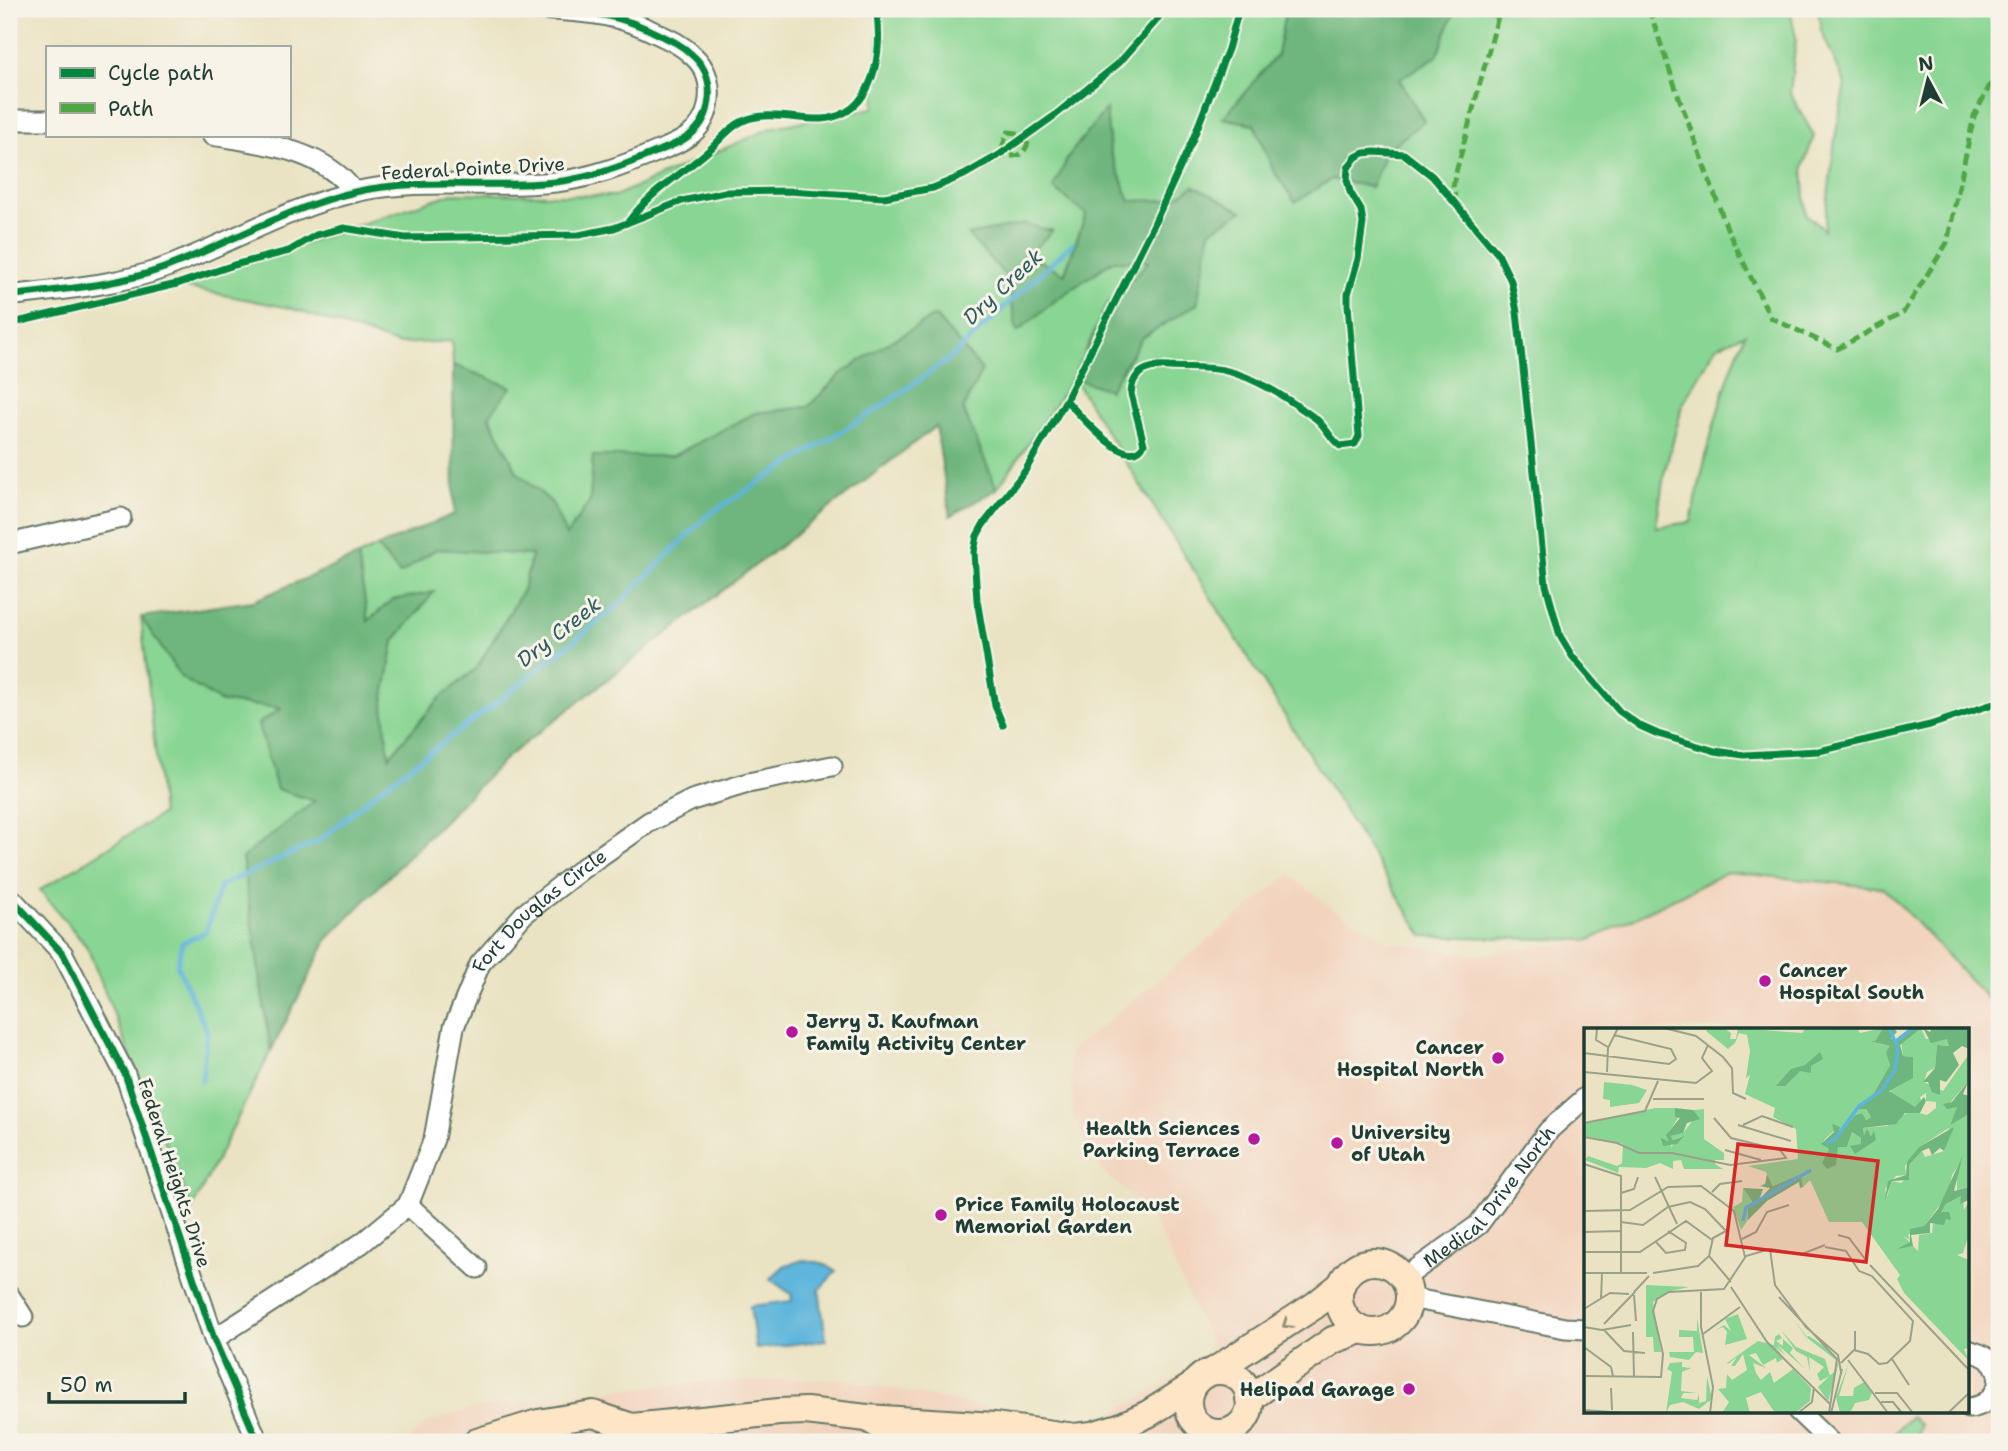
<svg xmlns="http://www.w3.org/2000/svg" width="2008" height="1451" viewBox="0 0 2008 1451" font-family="'Shantell Sans',sans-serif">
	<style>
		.built { fill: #f2d4be; fill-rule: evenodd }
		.green { fill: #89d593; stroke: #548964; stroke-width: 2; fill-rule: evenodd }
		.forest { fill: #6eb67d; stroke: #467a58; stroke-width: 2 }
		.water { fill: #5eb5db; stroke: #3e7988; stroke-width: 2 }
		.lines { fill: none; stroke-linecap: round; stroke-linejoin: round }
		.stream { stroke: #5eb5db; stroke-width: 5 }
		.street-casing { stroke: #676; stroke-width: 23 }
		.secondary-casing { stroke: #676; stroke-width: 30 }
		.street { stroke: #fff; stroke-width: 19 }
		.secondary { stroke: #fee5c5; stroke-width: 26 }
		.quiet { stroke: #4fa644; stroke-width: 5; stroke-dasharray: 10 5; stroke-linecap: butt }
		.cycleway-casing { stroke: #f7f3e8; stroke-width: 11 }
		.cycleway { stroke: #00873e; stroke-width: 7 }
		.oneway { stroke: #8e917c }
		.poi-dot { fill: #b5179e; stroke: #f7f3e8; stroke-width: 2.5 }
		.labels { text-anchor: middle; stroke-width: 6; stroke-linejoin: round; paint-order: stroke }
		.street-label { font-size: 19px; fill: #1f3d34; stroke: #f7f3e8 }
		.poi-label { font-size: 19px; font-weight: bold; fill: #1f3d34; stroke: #f7f3e8; text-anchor: start }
		.water-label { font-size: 21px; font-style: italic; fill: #2f5b5e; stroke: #f7f3e8 }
		.inset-river { fill: none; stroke: #5eb5db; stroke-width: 3.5 }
		.inset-road { fill: none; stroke: #99a18a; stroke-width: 2 }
		.view { fill: #d62828; fill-opacity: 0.15; stroke: #d62828; stroke-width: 3.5 }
		.inset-edge { fill: none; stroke: #1f3d34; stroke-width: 3.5 }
	</style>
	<rect width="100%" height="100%" fill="#f7f3e8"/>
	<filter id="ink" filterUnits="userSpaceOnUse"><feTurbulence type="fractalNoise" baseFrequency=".0143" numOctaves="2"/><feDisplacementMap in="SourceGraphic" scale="14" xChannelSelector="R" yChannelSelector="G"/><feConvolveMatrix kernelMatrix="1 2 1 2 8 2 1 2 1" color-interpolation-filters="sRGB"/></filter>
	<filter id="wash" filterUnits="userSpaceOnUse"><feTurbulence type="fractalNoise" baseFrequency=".00686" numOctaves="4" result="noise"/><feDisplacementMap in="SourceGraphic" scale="28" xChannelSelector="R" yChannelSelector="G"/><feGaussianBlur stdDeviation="1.57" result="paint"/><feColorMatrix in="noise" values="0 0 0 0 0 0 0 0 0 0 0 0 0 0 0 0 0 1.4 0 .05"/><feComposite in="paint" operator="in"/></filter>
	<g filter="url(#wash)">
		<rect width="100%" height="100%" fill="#eae3c3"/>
		<path class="built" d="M1727 872 1884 888 1999 1011V1442H407L428 1422 471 1409 603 1391 714 1381 843 1379 1017 1414 1078 1421 1114 1413 1173 1379 1213 1349 1149 1211 1100 1170 1074 1116 1069 1052 1290 874 1328 906 1390 942 1474 955 1590 940ZM1586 1029H1968V1411H1586Z"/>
		<g class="green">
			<path d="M881 9H1286L1277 55 1223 118 1254 124 1273 170 1295 202 1332 179 1371 187 1386 151 1424 121 1399 79 1437 56 1454 9H1790L1796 38 1790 93 1814 136 1803 167 1806 214 1824 230 1835 139 1845 84 1821 30 1818 9H1999V1011L1884 888 1727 872 1590 940 1423 936 1073 378 997 489 963 409 935 316 881 347 841 374 808 407 755 413 673 456H593L590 501 566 536 552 503 517 472 489 415 511 387 453 365 452 341 397 344 290 308 177 286 453 193 615 196 774 127 874 108ZM1106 110 1110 152 1130 201 1172 200 1194 186 1241 211 1210 231 1197 304 1142 338 1109 390 1106 306 1149 261H1113L1057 299 1017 331 1007 277 968 235 1051 230 1028 255 1064 274 1086 214ZM1745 334C1719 395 1705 458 1691 522L1656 527 1664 474 1683 404 1716 347Z"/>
			<polygon points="377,547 400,574 436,549 532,554 523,590 477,668 439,699 388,758 383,702 394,641 433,592 367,622 358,556"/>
			<polygon points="141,617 181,677 221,702 283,708 258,724 277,789 316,801 258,968 271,1051 192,1209 87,947 40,890 162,814"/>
			<polygon points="1911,1416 1920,1425 1916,1442 1886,1442"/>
		</g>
		<g class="forest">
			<polygon points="1286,9 1455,10 1437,56 1399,79 1424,121 1386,151 1371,187 1332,179 1295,202 1273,170 1254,124 1223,118 1277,55"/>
			<polygon points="1106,109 1110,152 1130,201 1172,200 1194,186 1242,211 1210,231 1197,304 1142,338 1109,390 1073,378 1106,306 1149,261 1112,261 1057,299 1017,332 1007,277 968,235 1025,224 1052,231 1028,255 1065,274 1086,214 1053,188 1069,155"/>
			<polygon points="935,316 982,370 963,409 997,489 950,516 936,426 507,757 328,938 271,1051 242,858 315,801 277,789 258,724 282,708 221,702 181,677 141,617 253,601 358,556 368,621 392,600 434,592 394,641 383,702 389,757 439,699 477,668 523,590 532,555 436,549 400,574 377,547 454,514 453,365 511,387 489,416 517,472 552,503 566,536 590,501 593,456 673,456 755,413 808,407 841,374 881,347"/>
		</g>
		<polygon class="water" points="803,1260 822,1263 836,1271 819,1290 826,1340 756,1349 750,1306 792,1301 791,1294 770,1279 784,1266"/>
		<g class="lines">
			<polyline class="stream" points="202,1081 207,1031 177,965 182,943 206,932 220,886 319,841 380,789 500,700 614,609 709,514 882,406 948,360 1072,244"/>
		</g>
	</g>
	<g filter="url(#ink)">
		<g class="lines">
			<g class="street-casing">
				<g id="street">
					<polyline points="9,120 47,120"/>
					<path d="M212 135C261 143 323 149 354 192"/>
					<path d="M9 296C61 289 115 286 164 268 228 244 289 207 355 192 422 177 489 189 555 182 591 178 623 166 656 152 680 143 703 133 708 106 712 86 707 67 691 54 682 45 671 40 660 35 616 12 585 12 537 9"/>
					<polyline points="9,544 121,518"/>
					<polyline points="9,896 63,954 125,1074 214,1339 258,1442"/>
					<polyline points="408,1205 477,1268"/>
					<path id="s1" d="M1404 1278 1478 1225 1549 1130 1586 1097"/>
					<polyline points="9,1295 23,1317"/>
					<polyline points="1410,1298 1565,1328 1586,1329"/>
					<path id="s2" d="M214 1339 362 1243 408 1205 434 1139 454 1027 480 964 524 914 583 868 649 822 692 800 748 783 832 766"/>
					<path d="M1968 1350C1977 1353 1987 1356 1993 1363 2008 1384 1990 1407 1968 1408"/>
					<polyline points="1798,1411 1830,1442"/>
				</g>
			</g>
			<g class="secondary-casing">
				<g id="secondary">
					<circle cx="1374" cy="1297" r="35"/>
					<polyline points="1214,1371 1314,1306 1342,1284"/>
					<circle cx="1219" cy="1402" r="31"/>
					<polyline points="1249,1399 1333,1340 1361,1330"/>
					<polyline points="872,1421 895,1435 918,1442"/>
					<polyline points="477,1442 538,1423 593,1414 632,1427 779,1412 806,1411 867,1418 995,1426 1075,1437 1092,1435 1119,1427 1148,1414 1191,1387"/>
				</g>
			</g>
			<use href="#street" class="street"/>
			<use href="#secondary" class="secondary"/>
			<g class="quiet">
				<polyline points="1649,9 1678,95 1728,231 1771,318 1837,349 1903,313 1947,243 1974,116 1999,68"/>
				<path d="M1008 132 1030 134C1026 156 1020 158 999 155Z"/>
				<polyline points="1456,202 1453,187 1455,176 1500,9"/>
			</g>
			<g class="cycleway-casing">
				<g id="cycleway">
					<path d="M628 222C650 192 679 176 707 152 719 142 729 127 743 121 767 110 797 120 822 119 875 116 884 49 876 9"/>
					<path d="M9 296C61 289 115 286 164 268 228 244 289 207 355 192 422 177 489 189 555 182 591 178 623 166 656 152 680 143 703 133 708 106 712 86 707 67 691 54 682 45 671 40 660 35 616 12 585 12 537 9"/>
					<polyline points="9,324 177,284 234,265 289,251 316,235 344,228 405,238 579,235 614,228 682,201 725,192 788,191 884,197 933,188 964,175 999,155 1054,116 1119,63 1156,21 1164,9"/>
					<path d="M1066 400C1078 413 1129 475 1144 444L1131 394C1132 371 1148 365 1169 367 1187 368 1205 367 1223 370 1256 377 1288 399 1315 418 1326 426 1330 439 1340 446L1355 444 1359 436 1348 305V294L1358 259 1363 223 1361 210 1350 192 1347 180 1348 168 1356 157 1364 153 1375 152 1404 154 1432 176 1498 254 1511 281 1517 312 1546 585 1560 636 1572 656 1619 711 1640 726 1658 734 1715 751 1744 755 1819 751 1930 725 1999 702"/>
					<polyline points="1003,725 995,706 977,600 974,552 977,536 983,525 1025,471 1066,400 1154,224 1193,139 1228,49 1239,9"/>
					<polyline points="9,896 63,954 125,1074 214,1339 258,1442"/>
				</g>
			</g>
			<use href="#cycleway" class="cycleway"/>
		</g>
		<defs><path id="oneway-chevron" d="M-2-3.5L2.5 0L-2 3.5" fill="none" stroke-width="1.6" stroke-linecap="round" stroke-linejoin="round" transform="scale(1.75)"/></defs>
		<use class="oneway" href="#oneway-chevron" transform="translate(1287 1324) rotate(146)"/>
	</g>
	<g class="poi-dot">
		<circle cx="1765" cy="981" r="7"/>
		<circle cx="792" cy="1032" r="7"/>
		<circle cx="1498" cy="1058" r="7"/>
		<circle cx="1254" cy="1139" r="7"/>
		<circle cx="1337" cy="1143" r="7"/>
		<circle cx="941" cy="1215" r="7"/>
		<circle cx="1409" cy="1389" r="7"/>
	</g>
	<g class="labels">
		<g class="street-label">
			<text transform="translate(473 168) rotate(-3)" y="7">Federal Pointe Drive</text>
			<text dy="7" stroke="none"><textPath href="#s2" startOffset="569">Fort Douglas Circle</textPath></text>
			<text transform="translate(175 1173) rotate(72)" y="7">Federal Heights Drive</text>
			<text dy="7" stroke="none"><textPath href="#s1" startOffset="119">Medical Drive North</textPath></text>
		</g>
		<g class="poi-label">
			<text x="1779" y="977">Cancer<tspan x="1779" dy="22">Hospital South</tspan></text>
			<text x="806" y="1028">Jerry J. Kaufman<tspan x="806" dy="22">Family Activity Center</tspan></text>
			<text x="1484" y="1054" text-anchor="end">Cancer<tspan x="1484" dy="22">Hospital North</tspan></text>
			<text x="1240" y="1135" text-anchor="end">Health Sciences<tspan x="1240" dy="22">Parking Terrace</tspan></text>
			<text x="1351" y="1139">University<tspan x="1351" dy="22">of Utah</tspan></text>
			<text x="955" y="1211">Price Family Holocaust<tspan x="955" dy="22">Memorial Garden</tspan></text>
			<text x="1395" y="1396" text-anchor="end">Helipad Garage</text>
		</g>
		<g class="water-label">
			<text transform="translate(1003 287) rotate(-43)" y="7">Dry Creek</text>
			<text transform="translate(559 632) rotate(-38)" y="7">Dry Creek</text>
		</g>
	</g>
	<g transform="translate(1584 1028)">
		<rect width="385" height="385" fill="#eae3c3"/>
		<path d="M125 0H140L147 5 146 11H152L154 0 218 5 222 0H283L274 2 276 5 299 0 291 13H285L306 18V37L287 70 271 82 282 81 287 89 281 92 278 85 271 87 253 110 251 102 241 111 238 116 245 121 241 139 251 134 254 118 263 119 268 104 277 110V116L266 120 292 112 283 103 280 107 279 100 303 98 326 83 343 87 352 80V74L342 73V65L336 69 338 76 331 79 307 68 306 60 329 50 328 29 319 28 317 13 337 0 342 11 364 10 365 18 353 17 351 40 343 44 340 54 359 63 385 26V52L365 76 374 79 366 96 385 86V159L373 162V143L379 130 368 147 364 166 340 198 324 207 326 212 319 208 326 214 318 219 329 218 334 223 335 207 348 205 349 196 362 190 356 184 362 176 379 167 380 182 385 172V206L379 225 373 227 385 232V320L380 321 385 333 320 265 313 251 316 247 278 194H245L226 152 219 159 217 146 189 158 182 144 164 138 214 131 212 101 189 89 191 80 161 66 166 47 162 50 166 23 163 7 155 5 151 15 144 21 122 3ZM365 100 360 123 341 129 338 123 325 137 323 150 317 155 308 153 303 169 301 161 312 148 322 147 321 138 335 119ZM20 54 48 57 63 62 55 75 26 79V72L19 71ZM71 80H91V89L96 87 84 105 87 119 98 108 89 112 87 108 99 105 113 87 101 83 120 81V111L140 125V132H131V136L139 141H100L97 132 89 133V141L76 135 62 140 35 139 34 145 1 132 4 128 33 138 38 135 39 116 0 108 1 95ZM159 160 169 175 164 178V192L157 202 149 179 158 174ZM62 257 105 259 87 263 69 274 77 324H70L69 309H62ZM154 286 163 311 141 317 143 304 139 299 132 302 140 297 147 303 141 291ZM113 290 119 325 112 324 105 332 86 329 85 324H110L109 309H95V302L113 303ZM209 291 223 309 225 308 241 319 250 327 252 331 254 337 253 342 244 373 234 359 253 341 252 332 222 309ZM197 302 212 319 241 331 246 348 236 353 233 346 240 339 225 329 226 344 223 329 212 323ZM195 306 198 310 192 313 199 318V311L209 320 206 325 220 340 193 316 201 327 191 318 200 330 193 335 192 330 179 337 172 325 165 327 182 340 169 335 172 345 177 352 186 344 190 355 209 341 227 360 226 373 211 385H191L177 364 162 370 166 385H138L145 374 134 361 142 360 143 346 148 352 163 342 159 326 151 338H147L153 329 144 336 143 335 174 313 190 317 191 309ZM98 334V339L107 340 98 344 97 363 113 365H99L97 370 113 372 115 366V375L122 373 123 348 128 371 115 381 99 374 86 377 82 385 88 344 83 341 86 335ZM265 335 255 368H269L270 360 280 354 288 365 285 372 271 375 266 385H256L252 369Z" fill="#89d593" fill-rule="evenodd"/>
		<path d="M299 0H310L313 4 307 10 310 13 326 0H337L316 17 319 28 329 29V50L305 63 331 79 340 69 342 73 336 85H321L312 96 279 100 280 107 283 101 287 108 290 103 292 112 271 126 266 118 277 116V110L268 104 263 119H254L252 137 243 141 238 135 245 121 237 116 250 104 248 96 256 99 253 109 271 87 278 85 282 92 287 89 282 81 271 82 287 70 306 37 302 24 306 18 285 13H291ZM339 0 346 4 348 0H385V21L378 18 369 25 375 37 362 54 356 52V67L348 64 344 54H339L351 40 353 17 365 18 363 11 347 15ZM236 24 239 31 227 38V45L216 43 201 58H192L207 41 221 37ZM385 52 379 66 385 68V86L366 97 373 79 363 81 359 76 368 74ZM91 80 109 82 116 91 103 95 99 105 87 108 89 112 100 108 93 116 79 118 77 110 85 114 82 107 96 90 91 89ZM370 99 360 123 356 120 348 127 345 120 338 123 325 137V152L308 153 301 172 304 153 322 147 323 134 335 119ZM379 127 370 163 385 159V172L376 176 377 168 362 176 357 184H365L367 192 362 191 360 197 346 195V205L327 207 329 218 313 221 326 214V201L340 198 354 181ZM183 146 189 158 217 146 219 159 216 160 215 154 183 173 164 192V178L169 175 159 160 179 161 175 172 186 160 176 158 181 156Z" fill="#6eb67d"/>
		<path class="inset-river" d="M311 14 329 0M242 116 251 111 275 78 297 63 311 42 314 20 305 0M159 193 162 180 227 142"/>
		<path class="inset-road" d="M80 0 112 8 139 29 148 40 149 65 162 71M13 1 12 12 24 19M0 25 85 36 92 31 87 21 30 7M0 44 112 55 128 43 118 30 124 17M23 44 24 20 34 0M69 71H120M0 95 61 83 74 53M154 97 207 113M159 97 178 88 209 99M0 109 33 115 55 125H88L146 137 202 130 196 122 147 110 130 90M141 122 177 132M0 136 37 148V245M71 149 93 196M128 164 136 156 158 153M37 165 50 161 54 149M0 183 46 182 84 159 117 158 150 183 161 229M37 194 59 197 84 179 106 174 121 181 142 203M0 204 37 203M254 207 265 210 281 231M158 211 172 204 183 184 205 177M72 214 82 225 101 222 102 215 84 203M241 219 262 223 275 243 288 248 329 293 326 313 303 335 295 336 284 326 270 322M186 221 218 226 241 217M186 221 191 257 222 299 254 327 257 344M0 224H56L102 193 128 212M125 228 147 254M286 237 385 342M0 245H63M69 245 114 238 125 228 129 210 142 203M147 259 183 314 247 377M50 264 65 248M117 264V299L129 359 126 385M50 267 52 293M195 269 253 331 245 385M17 271 18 245M0 281 26 265 45 266M20 296 51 264M0 299 18 302 47 297M20 302 40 323 61 325M49 304 50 348M119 306 156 279M0 319 27 339 29 348M308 331 325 357M264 332 304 385M257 335 271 321V303M0 348 77 349 79 326 69 283 73 271 85 264 140 261 162 228 186 221M27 360 28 382M291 365H313L329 385M297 374H309L318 385M0 382 41 385M214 385 228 374 230 359M247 385 258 341M364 385 385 365"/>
		<path class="view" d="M154 116 294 133 282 234 142 217Z"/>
		<rect width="385" height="385" class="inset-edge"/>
	</g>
	<rect width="2008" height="1451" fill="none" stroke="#f7f3e8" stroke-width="35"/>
	<rect x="46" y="46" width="245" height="91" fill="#f7f3e8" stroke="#a1aaa0" stroke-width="2"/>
	<rect x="60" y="68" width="35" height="10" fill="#00873e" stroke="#a1aaa0" stroke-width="2"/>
	<text x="108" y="80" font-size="21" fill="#1f3d34">Cycle path</text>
	<rect x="60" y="103" width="35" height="10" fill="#4fa644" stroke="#a1aaa0" stroke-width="2"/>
	<text x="108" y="116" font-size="21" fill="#1f3d34">Path</text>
	<g transform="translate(1928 80) rotate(353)" stroke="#f7f3e8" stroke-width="5" paint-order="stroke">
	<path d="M0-5L12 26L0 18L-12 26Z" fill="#1f3d34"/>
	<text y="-10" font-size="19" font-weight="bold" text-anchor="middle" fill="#1f3d34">N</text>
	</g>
	<path d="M49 1392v10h136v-10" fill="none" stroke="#1f3d34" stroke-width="3.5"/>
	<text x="60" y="1392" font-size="21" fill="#1f3d34" stroke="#f7f3e8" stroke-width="5" paint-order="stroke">50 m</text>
</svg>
